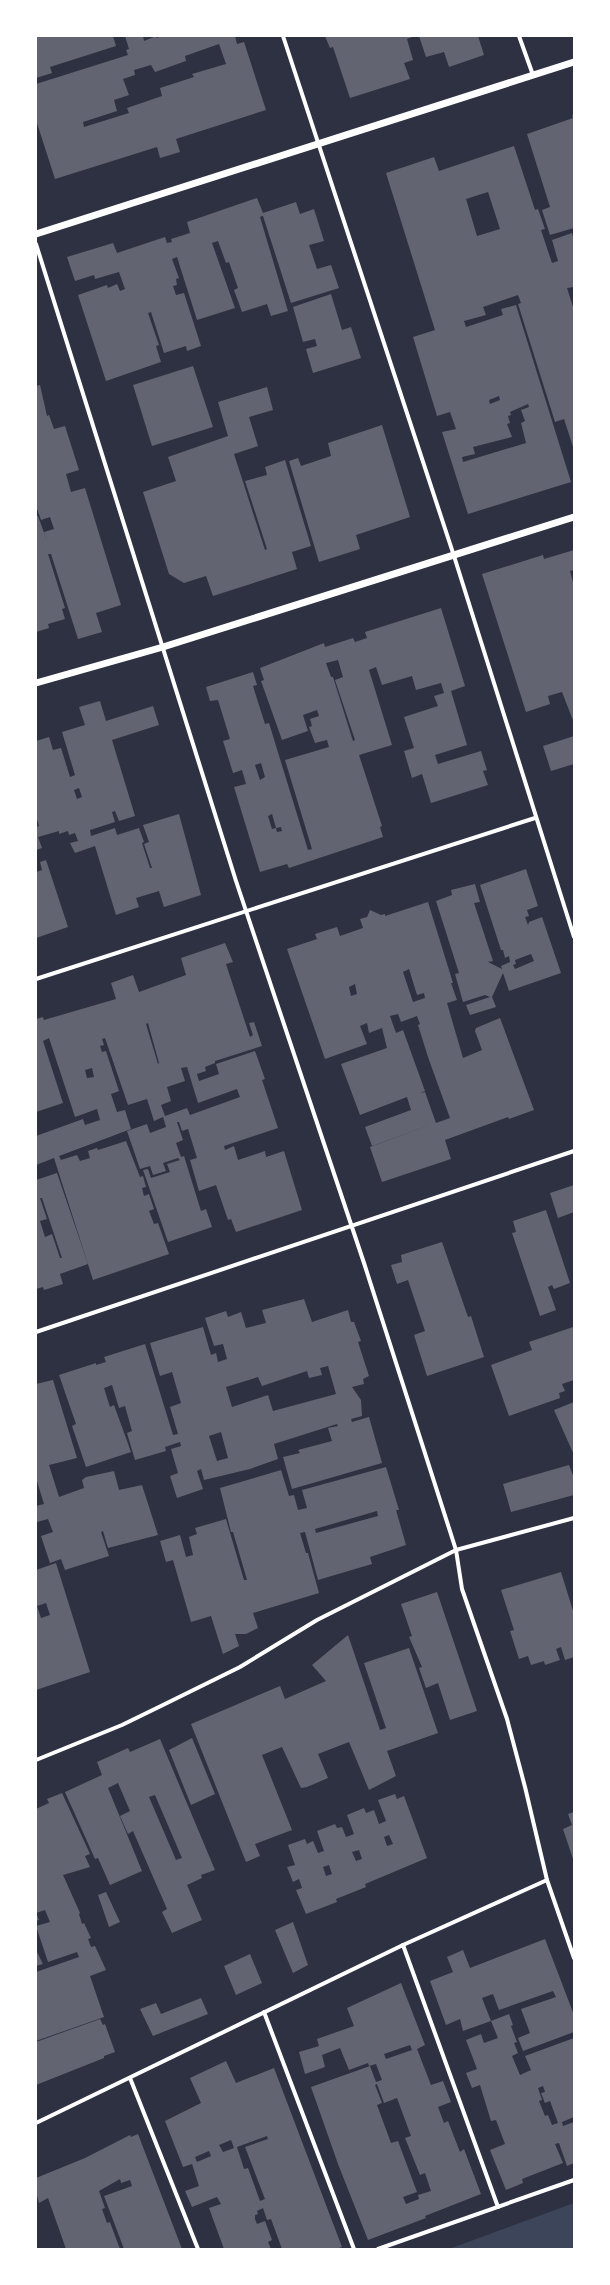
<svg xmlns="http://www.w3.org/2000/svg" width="610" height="2285" viewBox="0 0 610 2285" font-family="Quicksand,sans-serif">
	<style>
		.green { fill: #3c4559 }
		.building { fill: #626471; fill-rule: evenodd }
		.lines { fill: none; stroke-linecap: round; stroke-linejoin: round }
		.minor { stroke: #fff; stroke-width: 4 }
		.tertiary { stroke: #fff; stroke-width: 7 }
	</style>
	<rect width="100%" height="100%" fill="#2d3142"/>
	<polygon class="green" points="574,2203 574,2249 449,2249"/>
	<g class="building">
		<polygon points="36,36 113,36 116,46 50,67 52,73 36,78"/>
		<path d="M125 36H143L144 41 156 36 157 38 161 36H235L237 44 244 42 266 110 176 139 180 152 160 158 157 147 55 179 36 120V84L128 55 126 50 129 49ZM219 44 226 64 192 74 194 77 160 88 162 96 127 108 129 113 84 127 83 122 117 111 114 100 129 95 123 79 135 75 134 70 151 65 155 72 186 61 185 56Z"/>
		<polygon points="325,36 415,36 407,39 413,60 404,63 410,79 350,98 333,47 330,48"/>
		<polygon points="419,36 478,36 484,55 449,67 444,52 426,57"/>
		<polygon points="574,114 574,228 550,235 542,210 550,207 527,134 573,118 572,115"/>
		<path d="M514 146 535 210 538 209 545 229 541 230 552 263 558 261 552 240 572 233 574 241V287L567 288 574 310V450L564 419 555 422 518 304 521 303 518 295 483 307 486 315 464 321 466 327 503 315 501 309 516 305 571 482 468 514 442 432 456 429 450 412 437 416 413 337 435 330 386 173 434 157 439 171ZM488 192 500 229 477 236 466 199ZM499 396 500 400 490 404 489 400ZM528 404 529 407 521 410 525 421 521 423 526 443 463 462 462 457 475 454 473 447 512 437 507 424 510 423 508 416 511 415 510 412Z"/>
		<polygon points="257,198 263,213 296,202 300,214 314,209 324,241 309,245 317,269 331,265 339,288 291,303 263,216 262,216 260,217 288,311 271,316 267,304 242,312 234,290 238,288 229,262 226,263 218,241 212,243 235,308 197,320 177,257 172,259 179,278 176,279 177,285 173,286 176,295 184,293 201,346 187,351 186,346 164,353 151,312 148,313 159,345 156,346 161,362 106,381 78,295 107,285 108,288 117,284 120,291 125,289 119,272 95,279 94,275 75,281 67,257 113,243 117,253 165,237 167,243 172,242 171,239 190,233 187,222"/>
		<polygon points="331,294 342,330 351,327 361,358 313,373 306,349 317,346 315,339 303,342 293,307"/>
		<polygon points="193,366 213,427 152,446 133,385"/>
		<polygon points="40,385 47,416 49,415 54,429 65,426 79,470 66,474 71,492 85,488 121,605 96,613 102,632 78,639 51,554 48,554 65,608 62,609 65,619 48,624 49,628 36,632 36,516 38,516 47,541 44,532 54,529 50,517 41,520 36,506 36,386"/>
		<polygon points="267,387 273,410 249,417 258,446 234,454 265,550 267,549 245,481 267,475 265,467 285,460 311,546 292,552 297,569 213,596 206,576 184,583 169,574 143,492 176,481 168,457 228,436 218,402"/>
		<polygon points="382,425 410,517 356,535 360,549 319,562 289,461 298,458 301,466 331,456 328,443"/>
		<polygon points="574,550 574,570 570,571 574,586 574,723 562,692 548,696 550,704 526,712 482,574 543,555 544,559"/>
		<path d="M441 608 465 686 451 691 467 745 435 755 438 764 481 751 487 770 483 771 488 785 431 803 422 774 412 778 409 768 404 751 414 748 404 717 438 706 434 696 444 693 441 683 416 690 412 676 382 685 376 667 369 670 392 745 359 755 382 826 380 827 383 837 289 868 287 864 260 872 234 787 246 784 242 770 233 773 223 741 230 739 218 700 210 701 206 687 253 672 257 685 253 686 265 724 269 723 308 850 312 849 285 760 329 747 327 740 315 743 309 727 312 726 310 719 319 716 317 710 303 715 308 731 282 740 261 681 264 680 260 668 324 643 325 647 353 638 355 642 367 638 365 632ZM338 660 343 677 335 680 355 740 353 741 333 677H331L326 663ZM261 763 265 777 260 780 255 765ZM272 814 276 828 281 827 282 831 277 832 276 828 272 829 268 816Z"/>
		<path d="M100 701 106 721 153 706 159 725 112 740 135 816 119 821 115 811 112 812 115 822 90 830 91 836 115 828 117 835 139 828 144 842 142 843 150 868H152L144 844 149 842 143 825 179 814 201 895 164 907 159 891 136 898 139 907 116 915 95 846 75 853 70 843 78 841 75 833 69 835 68 831 59 834V831L38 837 42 848 36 850V827L39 826 36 816V741L49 737 53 750 61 748 70 777 75 775 62 732 85 725 79 707ZM79 788 82 797 77 799 74 790Z"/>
		<polygon points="574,736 574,764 551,771 543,746"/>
		<polygon points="46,860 68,927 36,938 36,872 42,870 40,862"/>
		<path d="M526 869 538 906 527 910 529 916 525 917 528 925 529 922 542 917 561 973 509 991 503 973 492 997 496 1007 470 1015 466 1005 490 997 485 995 463 1002 455 974 459 973 436 901 452 895 451 890 475 884 480 902 474 903 493 961 488 962 502 969 501 966 510 962 509 956 505 958 503 950H501L480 885ZM531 954 534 961 515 969 513 965 516 964 515 960Z"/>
		<path d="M428 902 453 983H451L457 1000 447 1003 463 1058 482 1050 475 1031 476 1028 500 1018 534 1110 509 1119 508 1117 445 1140 451 1159 382 1182 370 1147 435 1123 372 1146 365 1127 411 1110 407 1097 360 1115 341 1064 387 1048 382 1028 369 1033 367 1023 360 1026 367 1044 325 1059 287 949 317 939 315 934 337 927 340 936 363 928 360 919 367 917 370 910 381 915 385 914V916ZM409 969 417 995 424 993 425 998 413 1002 403 972ZM355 984 357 994 351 996 349 987ZM398 1014 401 1022 417 1016 420 1024 418 1025 428 1057 450 1118 436 1123 425 1092 420 1093 425 1091 403 1030 396 1033 390 1016Z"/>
		<path d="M225 943 233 962 226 964 250 1037 253 1035 249 1023 254 1022 262 1046 215 1061V1063L205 1067 206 1071 197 1074 199 1081 219 1074 216 1064 255 1051 265 1079 262 1080 278 1128 224 1146 225 1150 234 1146 238 1160 265 1151 266 1157 284 1151 302 1210 236 1232 231 1219 228 1220 216 1185 199 1191 190 1160 197 1158 188 1129 182 1131 179 1122H177L183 1140 176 1143 181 1157 184 1156 201 1211 206 1209 212 1227 168 1242 143 1170 148 1169 151 1178 170 1172 167 1164 180 1160 178 1158 163 1163 166 1171 153 1175 150 1166 140 1169 127 1131 147 1124 150 1133 166 1127 163 1117 154 1121 147 1099 128 1105 105 1038 102 1039 104 1045 100 1046 102 1052 106 1051 119 1091 111 1094 117 1112 125 1110 131 1129 59 1156 61 1160 77 1155 80 1161 90 1158 88 1151 97 1148 98 1150 126 1141 140 1177 143 1176 146 1187 142 1188 144 1196 149 1194 154 1209 149 1211 154 1224 158 1223 169 1254 93 1280 54 1158 36 1165V1136L83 1119 85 1125 100 1120 97 1109 75 1117 49 1038 43 1041 63 1103 36 1112V1019L43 1017 44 1020 116 999 111 983 133 975 139 992 186 975 181 958ZM148 1023 159 1063 158 1064 146 1024ZM187 1067 198 1103 237 1089 240 1097 190 1115 187 1108 165 1116 161 1105 171 1101 167 1087 185 1081 181 1068ZM92 1068 94 1077 87 1078 85 1070Z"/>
		<path d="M57 1173 88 1264 60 1274 63 1284 44 1290 43 1287 36 1289V1180ZM40 1198H42L62 1258H60L52 1234 45 1237 40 1221 47 1219Z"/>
		<polygon points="574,1185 574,1212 558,1218 550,1193"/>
		<polygon points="546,1210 570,1283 554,1289 552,1285 548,1287 556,1310 540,1316 512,1233 516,1232 513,1221"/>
		<polygon points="442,1242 468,1317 471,1316 484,1357 427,1376 414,1335 425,1331 408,1280 397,1284 391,1265 402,1262 401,1255"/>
		<path d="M304 1299 312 1322 348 1310 351 1322H354L361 1341 358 1342 369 1376 363 1379 364 1384 352 1387 361 1400 362 1416 351 1419 352 1422 369 1417 382 1463 292 1489 283 1457 300 1453 298 1450 332 1441 328 1428 338 1426 337 1424 274 1444 278 1459 250 1469 204 1480 201 1469 197 1471 203 1489 177 1498 170 1476 178 1473 171 1449 181 1446 180 1442 165 1447 166 1451 135 1460 127 1433 132 1431 125 1406 119 1408 112 1385 104 1388 110 1407 114 1405 131 1452 86 1467 72 1426 76 1424 59 1375 96 1363V1365L106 1362 104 1357 145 1344 173 1435 178 1434 170 1407 181 1403 172 1372 160 1376 150 1343 203 1327 211 1355 216 1353 218 1362 227 1359 223 1344 214 1346 205 1318 226 1311 228 1317 241 1312 246 1328 266 1323 262 1310ZM328 1366 336 1394 273 1411 268 1395 232 1407 226 1387 258 1377 262 1386 307 1371 309 1378 322 1375 320 1368ZM221 1432 228 1458 217 1461 209 1436Z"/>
		<polygon points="573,1327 574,1380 562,1384 565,1391 559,1393 560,1398 509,1416 491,1365 532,1350 529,1342"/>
		<polygon points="53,1380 77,1458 49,1465 59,1497 84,1488 82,1480 86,1477 114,1471 119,1490 142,1485 158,1535 108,1548 103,1531 101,1532 109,1556 65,1570 61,1559 50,1563 41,1536 53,1532 48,1519 37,1522 36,1518 36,1506 44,1504 36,1478 36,1384"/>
		<polygon points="574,1402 574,1455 554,1410"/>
		<polygon points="569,1465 574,1478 574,1495 511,1512 503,1484"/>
		<path d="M386 1467 399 1510H396L406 1545 370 1557 372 1564 318 1580 305 1532 300 1533 306 1553H308L319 1593 253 1613 258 1628 246 1634H235L239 1646 223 1654 211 1616 191 1622 173 1560 166 1562 160 1541 180 1535 186 1557 193 1555 189 1537 197 1534 195 1528 226 1519 244 1580H247L233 1532H231L220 1488 281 1470 289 1496 294 1495 298 1510 307 1508 302 1490ZM377 1511 378 1516 316 1533 315 1529Z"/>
		<path d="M56 1563 90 1672 36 1690V1570ZM46 1603 50 1615 41 1618 37 1606Z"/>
		<polygon points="561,1572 574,1614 574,1657 565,1660 561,1647 556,1649 560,1660 545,1665 544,1661 531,1665 528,1656 519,1659 510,1631 514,1630 501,1590"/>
		<polygon points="437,1592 477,1711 450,1720 438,1683 426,1688 419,1668 422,1667 409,1637 412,1636 401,1604"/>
		<polygon points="348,1635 380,1730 386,1728 364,1663 409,1648 438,1733 387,1751 396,1776 369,1790 349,1742 318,1754 328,1778 307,1787 301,1788 282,1747 262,1755 292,1830 255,1844 260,1856 246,1862 191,1724 280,1686 285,1699 326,1681 312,1665"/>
		<polygon points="192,1738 215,1794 191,1805 169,1750"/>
		<path d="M160 1739 215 1870 201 1875 202 1878 187 1885 202 1920 172 1933 162 1912 167 1909 133 1831 128 1834 120 1816 130 1811 118 1783 108 1788 142 1871 110 1885 98 1858 95 1859 65 1792 102 1775 97 1762 128 1748 130 1752ZM155 1795 182 1858 176 1860 149 1797Z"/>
		<polygon points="62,1793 90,1854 85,1856 90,1867 63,1875 80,1913 79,1914 82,1924 84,1923 91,1938 88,1939 91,1947 95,1946 106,1970 90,1976 104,2017 36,2041 36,1972 79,1957 77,1952 48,1962 36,1926 50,1922 45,1910 36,1913 39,1920 36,1921 36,1809 49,1803 47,1799"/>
		<path d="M395 1794 397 1799 404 1796 427 1858 365 1884 366 1887 336 1899 337 1902 306 1914 296 1890 302 1888 299 1879 293 1882 287 1867 295 1865 288 1845 305 1839 307 1844 313 1841 318 1853 324 1851 317 1831 335 1824 337 1828 342 1827 346 1837 354 1834 347 1815 364 1808 366 1813 374 1810 379 1824 386 1821 378 1800ZM389 1835 393 1844 387 1846 384 1837ZM359 1850 362 1859 356 1861 352 1852ZM329 1865 332 1874 326 1876 323 1867Z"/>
		<polygon points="574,1812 574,1862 563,1829 572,1825 568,1814"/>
		<polygon points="106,1892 120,1922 109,1927 98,1895"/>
		<polygon points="293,1922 308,1965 293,1973 275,1930"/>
		<polygon points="545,1939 574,2015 574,2032 523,2051 518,2038 530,2033 521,2009 556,1997 553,1991 499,2010 493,1994 482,1998 491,2021 463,2031 460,2019 446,2025 430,1981 453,1972 447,1957 463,1950 470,1968"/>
		<polygon points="36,1950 43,1964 36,1966"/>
		<polygon points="250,1954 262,1983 236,1995 224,1966"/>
		<path d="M401 1983 425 2045 417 2049 431 2085 443 2081 451 2102 438 2107 444 2123 448 2121 460 2152 464 2149 481 2194 425 2216 426 2218 368 2240 338 2164 311 2087 370 2066 376 2082 382 2080 376 2064 369 2066 368 2063 349 2070 340 2048 322 2055 325 2067 305 2074 299 2052 319 2046 317 2039 354 2026 347 2008ZM410 2045 412 2050 386 2059 384 2054ZM377 2084 384 2103 397 2098 411 2136 405 2138 420 2175 425 2173 431 2191 418 2195 419 2199 406 2204 403 2197 417 2192 398 2141 391 2143 377 2105 382 2103 375 2085Z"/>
		<polygon points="201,1998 208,2014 153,2036 140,2009 156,2003 161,2014"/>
		<path d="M509 2014 513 2025 511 2026 517 2042 514 2043 518 2053 512 2056 520 2075 531 2070 525 2056 574 2038V2117L562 2122 563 2126 574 2122V2163L567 2166 559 2143 555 2144 563 2163 522 2179 523 2183 506 2190 490 2150 505 2144 496 2120 491 2121 480 2085 472 2088 466 2073 477 2069 466 2040 481 2034 484 2043 498 2038 491 2021ZM543 2086 545 2092 541 2093 545 2103 550 2101 558 2123 552 2125 548 2115 545 2116 539 2101 542 2100 538 2088Z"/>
		<polygon points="100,2019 103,2025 105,2024 115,2052 104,2056 104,2058 36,2085 36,2042"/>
		<path d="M226 2061 236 2083 274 2068 342 2247 336 2249H282L271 2219 267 2220 263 2208 257 2211 258 2214 255 2215V2219L257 2224 265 2221 272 2240 268 2242 271 2249H224L209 2208 221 2204 217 2197 192 2207 185 2191 199 2186 192 2164 183 2167 165 2121 201 2103 190 2078ZM267 2136 268 2139 245 2147 265 2199 260 2201 248 2168 244 2169 237 2147ZM231 2140 234 2148 223 2152 219 2145ZM209 2151 211 2156 197 2162 195 2157Z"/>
		<polygon points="138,2134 182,2249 124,2249 104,2196 132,2186 130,2180 121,2183 120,2179 99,2191 105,2208 102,2209 107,2223 110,2222 111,2225 120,2249 66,2249 48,2198 39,2203 36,2192 36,2178 85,2158 130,2135 131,2137"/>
	</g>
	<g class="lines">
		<g class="minor">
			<polyline points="283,36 454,556 574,937"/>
			<polyline points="519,36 533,75"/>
			<polyline points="36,244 236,881 364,1263 456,1550 462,1589 507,1719 525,1787 547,1880 574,1958"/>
			<polyline points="36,979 535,818"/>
			<polyline points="36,1332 574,1151"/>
			<polyline points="36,1760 122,1725 165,1704 240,1667 317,1620 456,1550 574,1518"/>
			<polyline points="403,1945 498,2207"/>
			<polyline points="264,2012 354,2249"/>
			<polyline points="130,2078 198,2249"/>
			<polyline points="36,2123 403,1945 547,1880"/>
			<polyline points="378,2249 574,2180"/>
		</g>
		<g class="tertiary">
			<polyline points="36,234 574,62"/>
			<polyline points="36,683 163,647 574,517"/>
		</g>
	</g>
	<rect width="610" height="2285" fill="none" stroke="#ffffff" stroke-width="74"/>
</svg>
